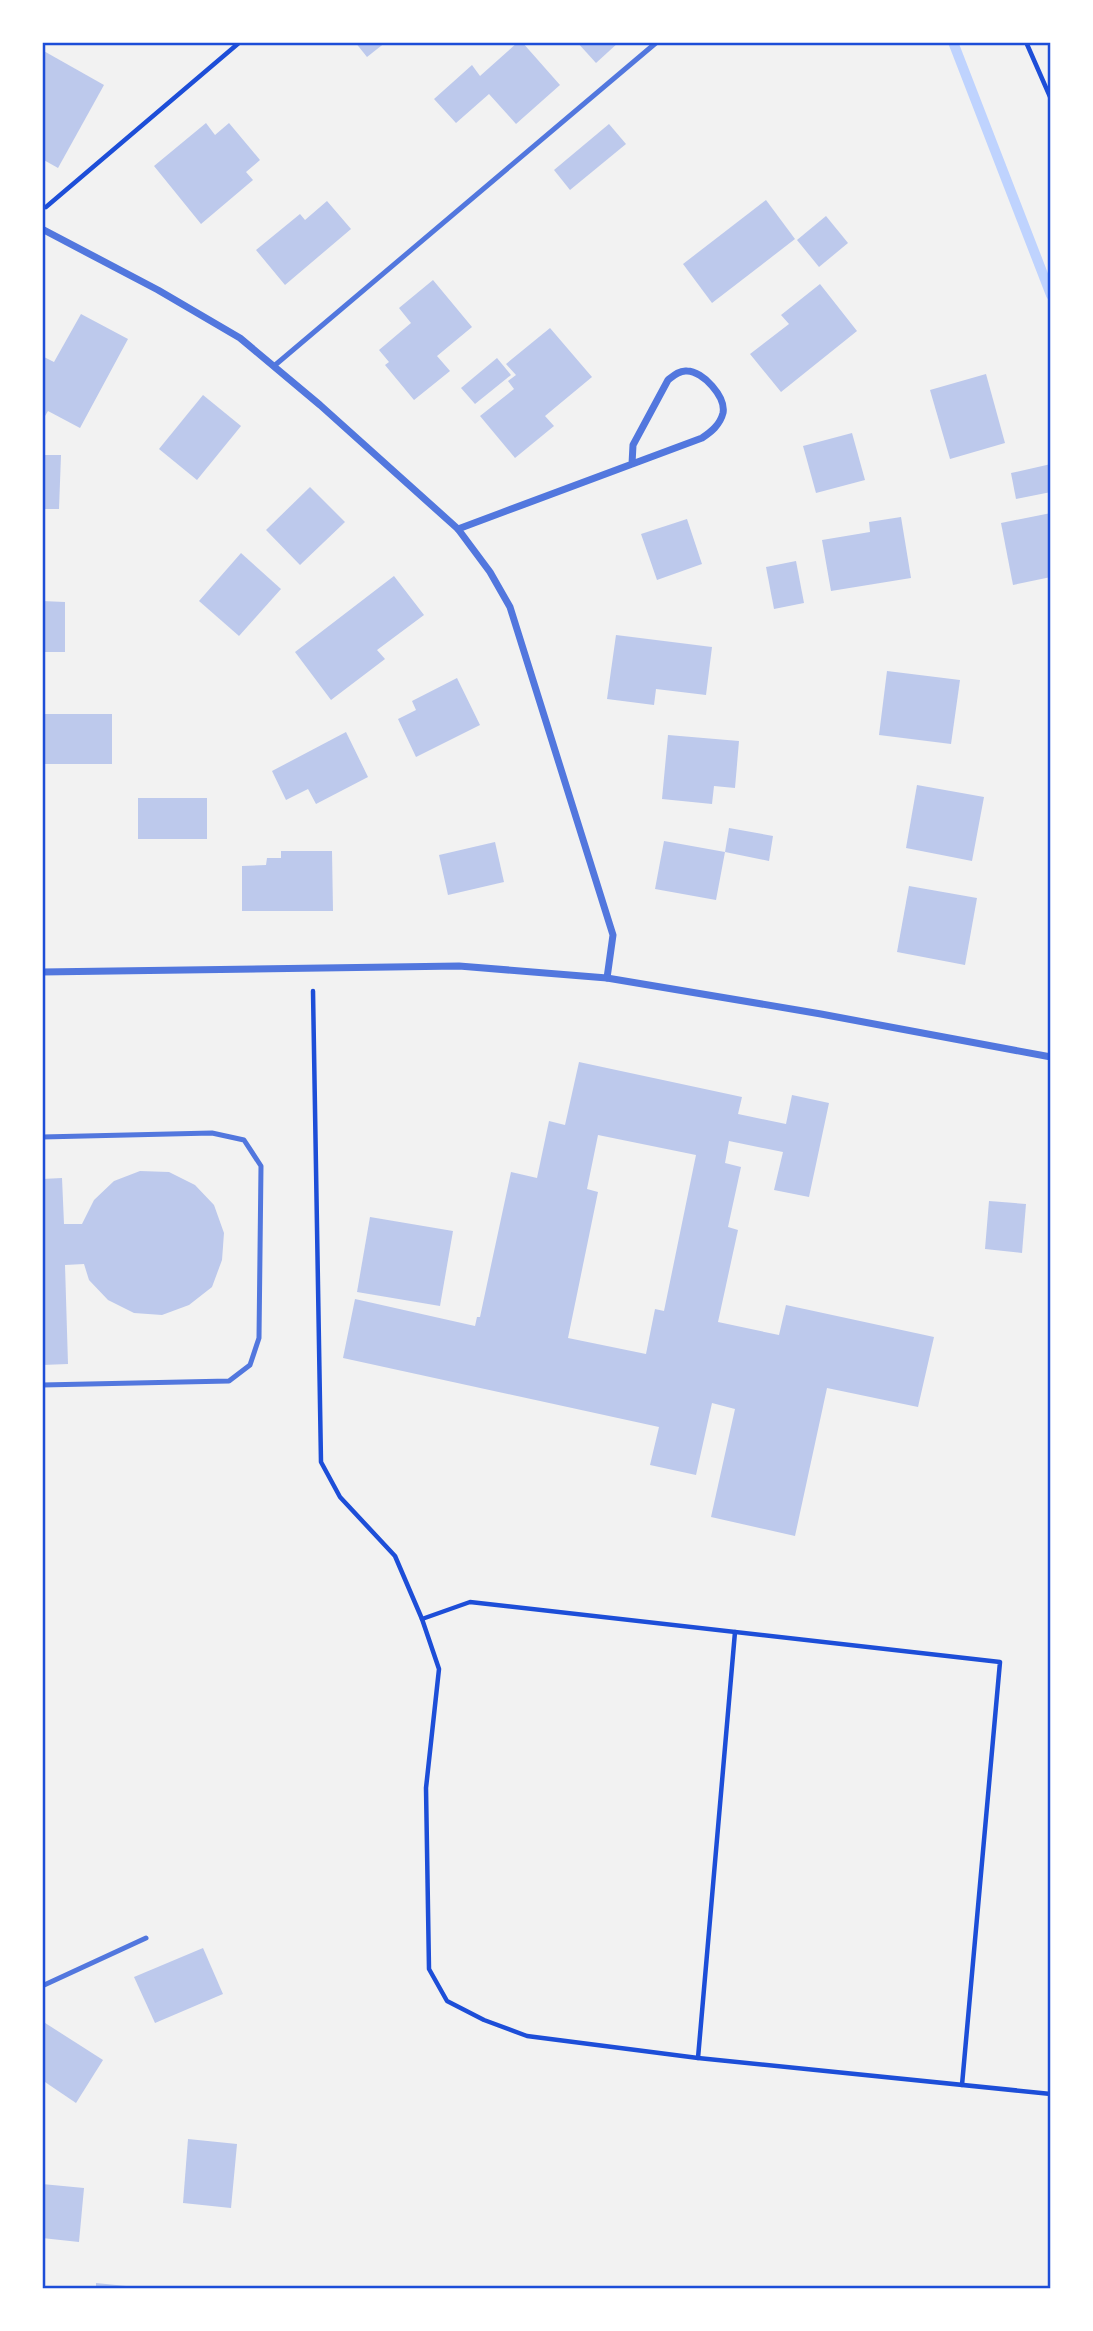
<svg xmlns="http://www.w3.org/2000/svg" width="1093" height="2331" viewBox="0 0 1093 2331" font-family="'Zilla Slab',serif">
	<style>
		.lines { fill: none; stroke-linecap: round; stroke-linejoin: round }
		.stream { stroke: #bfd3fe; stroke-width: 10 }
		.building { fill: #bdc9ec; fill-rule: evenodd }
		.path { stroke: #1d4ed8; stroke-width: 4.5 }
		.service { stroke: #5277de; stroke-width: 5 }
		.minor { stroke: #5277de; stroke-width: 7 }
		.neatline { fill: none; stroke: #1d4ed8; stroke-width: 2.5 }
	</style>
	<rect width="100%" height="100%" fill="#f2f2f2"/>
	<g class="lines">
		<polyline class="stream" points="953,42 1051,295"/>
	</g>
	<g class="building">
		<polygon points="355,42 386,42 367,57"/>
		<polygon points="518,42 522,42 560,85 516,124 489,94 456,123 434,99 472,65 480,76"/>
		<polygon points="577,42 619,42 596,63"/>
		<polygon points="42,50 104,85 58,168 42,159"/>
		<polygon points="206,123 215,135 229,123 260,160 246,172 253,180 201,224 154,166"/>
		<polygon points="609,124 626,144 570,190 554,170"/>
		<polygon points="766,200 795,239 712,303 683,264"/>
		<polygon points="327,201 351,229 285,285 256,250 300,214 305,220"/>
		<polygon points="826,216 848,243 819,267 797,240"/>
		<polygon points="433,280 472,327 437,356 450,371 414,400 385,365 389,362 379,350 411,323 399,308"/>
		<polygon points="820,284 857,331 781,392 750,354 789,324 781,315"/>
		<polygon points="81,314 128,339 80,428 48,411 42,421 42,356 54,362"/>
		<polygon points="550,328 592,377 545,416 554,426 515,458 480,416 514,389 508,381 516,375 506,364"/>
		<polygon points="497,358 511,375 475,404 461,388"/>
		<polygon points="986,374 1005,443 950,459 930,390"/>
		<polygon points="203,395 241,426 197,480 159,449"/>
		<polygon points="852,433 865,480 816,493 803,446"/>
		<polygon points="42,455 61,455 59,509 42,509"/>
		<polygon points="1051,464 1051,492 1016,499 1011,473"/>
		<polygon points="310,487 345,522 300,565 266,530"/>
		<polygon points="1051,513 1051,577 1013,585 1001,523"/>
		<polygon points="901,517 911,578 831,591 822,540 870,532 869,522"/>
		<polygon points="687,519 702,564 657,580 641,534"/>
		<polygon points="241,553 281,589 239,636 199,601"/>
		<polygon points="796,561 804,603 774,609 766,567"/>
		<polygon points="394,576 424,615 377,650 385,659 331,700 295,652"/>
		<polygon points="42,601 65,602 65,652 42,652"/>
		<polygon points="616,635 712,647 706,695 656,689 654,705 607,699"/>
		<polygon points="887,671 960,680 951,744 879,735"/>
		<polygon points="457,678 480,725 416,757 398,719 416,710 412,701"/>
		<rect x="42" y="714" width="70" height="50"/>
		<polygon points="346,732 368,777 316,804 308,789 286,800 272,771"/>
		<polygon points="668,735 739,741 735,788 714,786 712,804 662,799"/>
		<polygon points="917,785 984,797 972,861 906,848"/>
		<rect x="138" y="798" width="69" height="41"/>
		<polygon points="729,828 773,836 769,861 725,852"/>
		<polygon points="664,841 725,852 716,900 655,889"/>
		<polygon points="495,842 504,882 448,895 439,855"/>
		<polygon points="281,851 332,851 333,911 242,911 242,866 266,865 267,858 281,858"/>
		<polygon points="909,886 977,898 965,965 897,952"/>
		<path d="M579 1062 742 1097 738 1114 786 1124 792 1095 829 1103 809 1197 774 1190 783 1152 729 1141 725 1163 741 1167 728 1227 738 1230 718 1322 779 1335 786 1305 934 1337 918 1407 827 1388 795 1536 711 1517 735 1409 712 1403 696 1475 650 1465 659 1427 343 1358 355 1299 475 1326 477 1317H480L511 1172 537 1178 549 1121 565 1125ZM598 1135 696 1155 664 1311 655 1309 646 1354 568 1338 598 1192 587 1189Z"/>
		<polygon points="140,1171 169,1172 195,1185 214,1205 224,1233 222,1260 212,1287 189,1305 162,1315 134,1313 108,1300 89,1280 84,1264 65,1265 68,1364 42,1365 42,1179 62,1178 64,1224 82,1224 94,1200 114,1181"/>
		<polygon points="989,1201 1026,1204 1022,1253 985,1249"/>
		<polygon points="370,1217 453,1231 440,1306 357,1292"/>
		<polygon points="203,1948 223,1994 155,2023 134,1977"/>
		<polygon points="42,2021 103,2060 76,2103 42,2080"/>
		<polygon points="188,2139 237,2144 231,2208 183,2203"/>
		<polygon points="42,2184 84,2188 79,2242 42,2238"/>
		<polygon points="96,2283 136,2287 136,2289 96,2289"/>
	</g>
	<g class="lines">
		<g class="path">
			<polyline points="1026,42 1051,99"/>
			<polyline points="46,207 240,42"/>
			<polyline points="313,991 321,1462 340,1497 395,1556 422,1619 439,1669 426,1788 429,1969 447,2001 484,2020 527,2036 698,2058 1051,2094"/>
			<polyline points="422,1619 470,1602 1000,1662 962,2085"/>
			<polyline points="698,2058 735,1632"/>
		</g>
		<g class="service">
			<polyline points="274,366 657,42"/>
			<polyline points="42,1137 212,1133 244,1140 261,1166 259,1338 250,1365 229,1381 42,1385"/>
			<polyline points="42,1986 146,1938"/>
		</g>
		<g class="minor">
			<polyline points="42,229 158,290 240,338 320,405 458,529 490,572 510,607 613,935 607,978"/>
			<path d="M458 529 702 438C711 432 720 425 723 413 726 397 703 371 687 371 679 370 673 376 668 380L633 445 632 464"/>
			<polyline points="42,972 459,966 607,978 821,1014 1051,1057"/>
		</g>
	</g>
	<rect width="1093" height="2331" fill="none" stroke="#ffffff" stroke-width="88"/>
	<rect x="44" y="44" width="1005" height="2243" class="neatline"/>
</svg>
